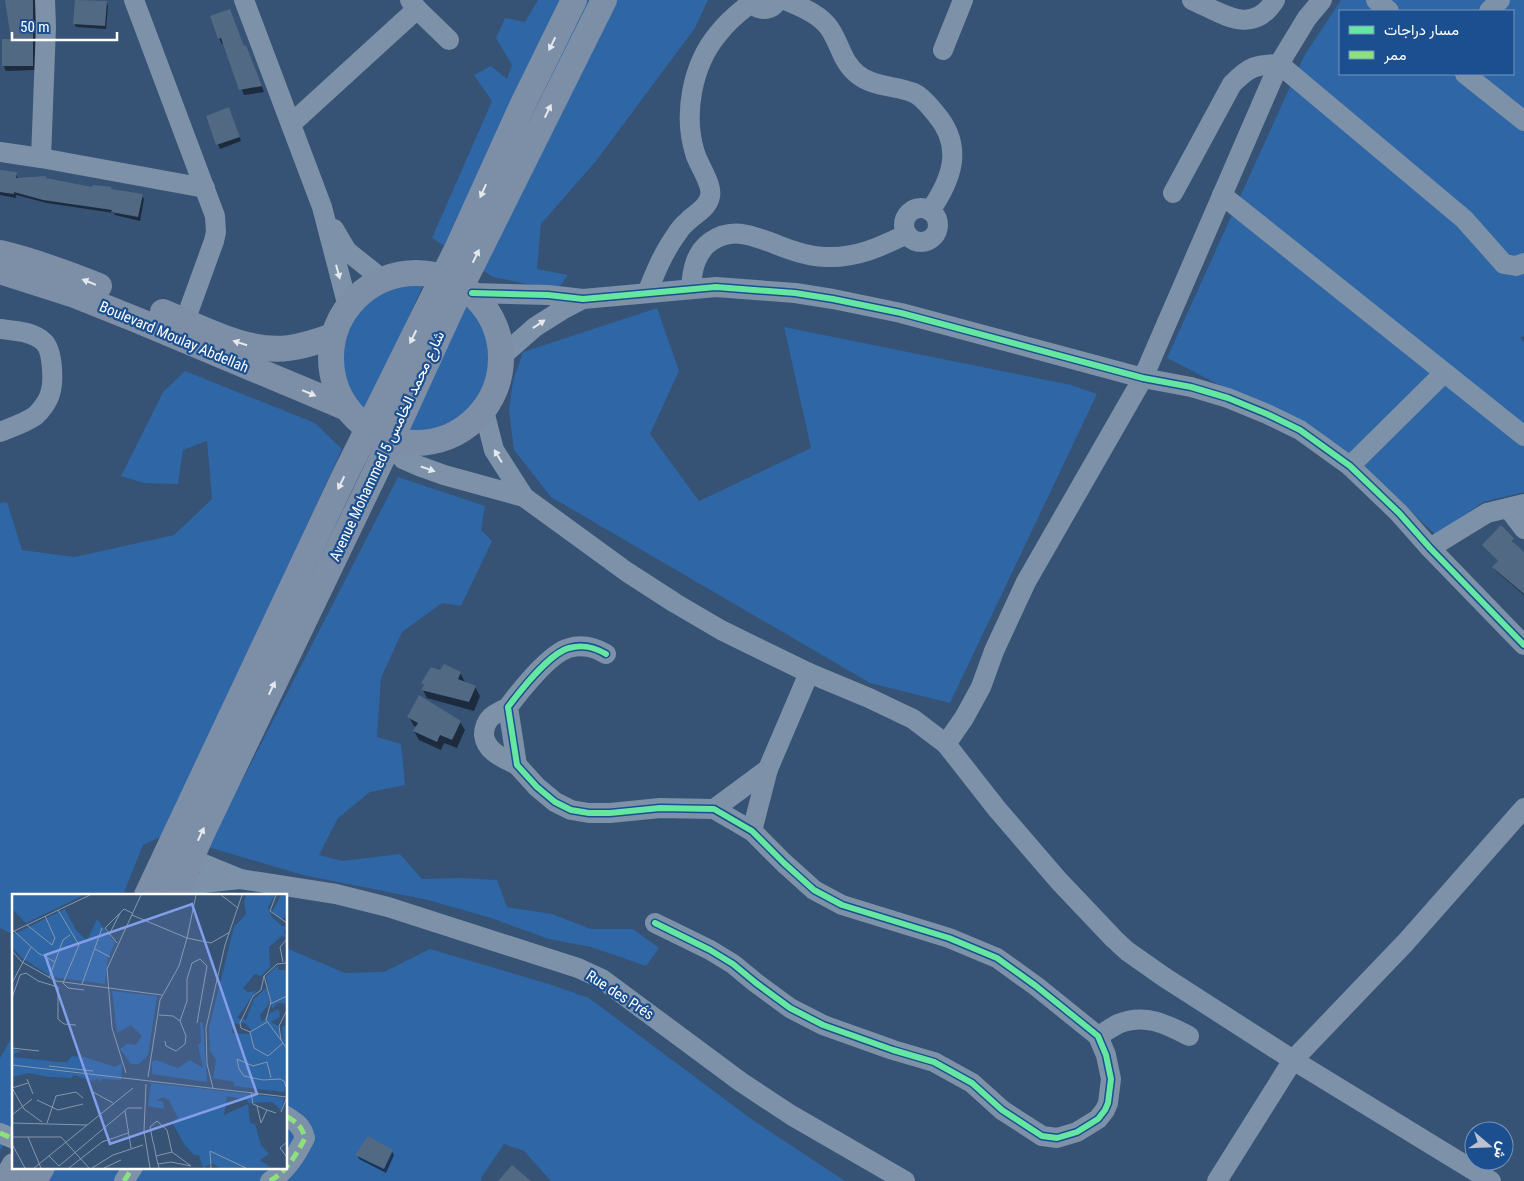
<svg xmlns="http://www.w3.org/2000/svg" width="1524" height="1181" viewBox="0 0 1524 1181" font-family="'Roboto Condensed',Vazirmatn,sans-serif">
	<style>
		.green { fill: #2f66a5; fill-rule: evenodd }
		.shadow { fill: #0007 }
		.building { fill: #526984 }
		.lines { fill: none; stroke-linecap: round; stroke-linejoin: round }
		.minor { stroke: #7d92a8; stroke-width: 20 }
		.major { stroke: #7d8ea7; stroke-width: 26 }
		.quiet { stroke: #8de07e; stroke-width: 5; stroke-dasharray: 10 5; stroke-linecap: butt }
		.cycleway-casing { stroke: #1b4f8f; stroke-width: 9 }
		.cycleway { stroke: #66e7a1; stroke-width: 6 }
		.oneway { fill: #e5e8ed }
		.oneway2 { fill: #e5e9ee }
		.labels { text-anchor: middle; stroke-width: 4.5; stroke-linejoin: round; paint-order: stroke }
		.street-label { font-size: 15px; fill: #fff; stroke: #1b4f8f }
		.inset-road { fill: none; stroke: #8697ac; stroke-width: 1 }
		.view { fill: #839eea; fill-opacity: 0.15; stroke: #839eea; stroke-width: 2.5 }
		.inset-edge { fill: none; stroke: #fff; stroke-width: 2.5 }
	</style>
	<rect width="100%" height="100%" fill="#365274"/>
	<g class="green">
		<polygon points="538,0 708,0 695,28 596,161 541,224 537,269 568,275 557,290 493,277 432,238 492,101 474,75 491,66 507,79 512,65 496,38 505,18 525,22"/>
		<path d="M1341 0H1524V336L1520 338 1524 342V492L1483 502 1436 535 1344 449 1167 358 1304 56ZM1340 11H1513V74H1340Z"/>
		<path d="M424 283 365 415C354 402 344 388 341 371 335 335 361 294 397 285 405 283 415 284 424 283Z"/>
		<polygon points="466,303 475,309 489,333 493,361 487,388 472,411 450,428 423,435 406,432"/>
		<polygon points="657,308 679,371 650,434 699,501 811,448 784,327 1071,385 1097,394 950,703 870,683 551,497 514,450 509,410 513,381 523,352"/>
		<polygon points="185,371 315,423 342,449 163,836 143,845 123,895 14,895 14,935 0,928 0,503 7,502 22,550 74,557 174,535 212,499 207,441 183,450 178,484 144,483 121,476 163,392"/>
		<polygon points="398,477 485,506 481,530 492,541 461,606 442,603 402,632 381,678 377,737 401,744 405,785 370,792 338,818 319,855 342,861 400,854 422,879 460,878 497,880 507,907 552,914 591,929 633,929 659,948 646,966 591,947 549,939 491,918 428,900 303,875 208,847"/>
		<polygon points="286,948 345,973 384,972 430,949 549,984 589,998 754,1121 845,1181 551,1181 524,1151 504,1144 481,1178 481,1181 46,1181 53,1167 286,1167"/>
		<polygon points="14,1033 14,1126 0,1151 0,1058"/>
	</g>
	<g class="shadow">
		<polygon points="6,0 36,0 35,70 6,71 3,65 12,40"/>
		<polygon points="106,2 108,6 106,29 76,27 74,23"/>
		<polygon points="211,17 248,52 264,92 244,95 224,43 222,44 219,38"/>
		<polygon points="231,113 241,141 220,149 207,117"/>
		<polygon points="0,172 16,174 18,179 46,179 94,188 111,188 112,191 142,196 144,199 140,221 115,215 114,213 47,203 16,195 16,198 0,195"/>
		<polygon points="1510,536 1515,545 1524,554 1524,595 1496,571 1494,567 1499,562 1483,545"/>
		<polygon points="441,672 460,673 465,682 475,687 480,696 474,711 427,698 423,690 424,686 422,683"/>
		<polygon points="409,717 460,722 465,730 457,748 444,743 441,750 419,740 414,731 417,727 414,726"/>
		<polygon points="392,1151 394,1155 386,1173 359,1159 357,1155"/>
	</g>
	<g class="building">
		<polygon points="5,0 33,0 33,66 2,66 2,39 11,39"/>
		<polygon points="75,0 107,1 105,26 73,24"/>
		<polygon points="230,9 244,46 246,45 262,86 239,90 221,38 218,39 210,16"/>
		<polygon points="229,107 240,137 216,145 206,116"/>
		<polygon points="0,170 17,172 16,178 46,176 46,178 92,187 93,185 112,187 111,189 143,194 138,217 111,212 112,210 43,200 14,192 14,194 0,192"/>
		<polygon points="1501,525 1511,535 1514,539 1512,541 1524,552 1524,594 1492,567 1498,561 1482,545"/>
		<polygon points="444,664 461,672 458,679 476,686 469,702 421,690 424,685 421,683 431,667 440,670"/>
		<polygon points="419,695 461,721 452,740 440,735 437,742 413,731 418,723 407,717"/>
		<polygon points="368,1136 393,1150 384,1169 355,1155"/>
		<polygon points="512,1165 531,1181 498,1181"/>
	</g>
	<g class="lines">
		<g class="minor">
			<polyline points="134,0 215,216 216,232 214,241 185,321"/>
			<polyline points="244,0 322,207 348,307"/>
			<polyline points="410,0 417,9 449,40"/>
			<path d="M750 0C757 12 771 12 778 0"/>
			<path d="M785 0C801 7 820 14 830 29 840 44 842 62 857 74 874 88 895 85 914 93 923 97 930 107 936 114 964 147 952 179 930 211"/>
			<path d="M1192 0C1222 13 1252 37 1275 0"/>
			<polyline points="1376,0 1389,11"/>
			<polyline points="1489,11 1500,0"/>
			<polyline points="943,50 963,0"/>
			<polyline points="1465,74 1524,121"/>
			<polyline points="291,124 417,9"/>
			<polyline points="0,152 41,158 205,188"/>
			<polyline points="41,158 46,27 45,0"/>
			<path d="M1173 193 1232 84C1250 66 1255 65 1279 64L1464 219 1504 264 1516 266 1524 263"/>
			<polyline points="1222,195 1524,436"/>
			<circle cx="921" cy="225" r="17"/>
			<polyline points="334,229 347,251 382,279"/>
			<path d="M691 289C692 271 695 253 710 242 732 226 753 236 775 244 792 251 809 257 827 257 857 258 880 247 907 234"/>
			<polyline points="472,293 548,295 583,299 716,287 795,293 833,299 901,313 1143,378 1191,387 1228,398 1267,414 1300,430 1350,466 1399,513 1430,548 1524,645"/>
			<path d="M647 293C655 273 663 253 676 235 679 230 683 225 688 221 696 213 708 208 710 196 713 185 698 164 695 153 683 115 692 65 718 34 727 22 739 12 751 3"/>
			<path d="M0 329C15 331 32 331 44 342 53 351 54 382 50 394 48 401 41 411 35 416 25 423 12 427 0 432"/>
			<polyline points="502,356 535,327 562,310 583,299"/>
			<polyline points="484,411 494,450 524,497"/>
			<polyline points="391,440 403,459 419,466 444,475 524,497 627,572 675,603 721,630 809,673 869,698 913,719 946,744 997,809 1059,881 1114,939 1127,951 1164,977 1293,1060 1217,1181"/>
			<polyline points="1350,466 1444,373"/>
			<polyline points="1508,508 1524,529"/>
			<polyline points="1430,548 1487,513 1524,504"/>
			<path d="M606 654C594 647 583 644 569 648 550 653 520 691 508 707L517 765 537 787 555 802 571 810 589 813H610L660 808 714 809 752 831 784 863 814 890 842 905 949 938 997 958 1036 986 1098 1036 1106 1055 1111 1079 1108 1103 1105 1110 1098 1119 1077 1132 1057 1138 1042 1136 1002 1110 972 1083 934 1062 893 1050 823 1025 790 1008 756 983 733 964 710 950 655 923"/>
			<path d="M508 707C503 710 496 713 491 717 487 721 484 728 484 735 486 752 503 758 517 765"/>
			<polyline points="946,744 964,718 981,687 994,651 1026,582 1143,378 1279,64 1307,18 1322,0"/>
			<polyline points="714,809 768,769 809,673"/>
			<polyline points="752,831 768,769"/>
			<polyline points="177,853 238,878"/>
			<polyline points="169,881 179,884 203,883 240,879 336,894 388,907 578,968 602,979 741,1082 791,1115 905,1181"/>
			<path d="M1098 1036C1105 1032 1112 1027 1118 1024 1145 1013 1166 1024 1189 1036"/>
			<polyline points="0,1133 14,1139"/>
			<polyline points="124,1181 133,1167"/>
			<path d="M270 1181C287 1171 296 1155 305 1138 302 1126 296 1122 286 1116"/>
			<polyline points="1491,1181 1293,1060 1406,942 1524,808"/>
		</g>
		<g class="major">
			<path d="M0 253C34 261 66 273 99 286"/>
			<polyline points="0,271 72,294 137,320 347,408"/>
			<circle cx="416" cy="358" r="85"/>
			<path d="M163 312C200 327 247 354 289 348 304 346 319 341 333 336"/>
			<polyline points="147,895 343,479 458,247 522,106 574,0"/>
			<polyline points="175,895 202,833 391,440 462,285 604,0"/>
			<polyline points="6,1181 14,1166"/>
			<polyline points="34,1181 42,1167"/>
		</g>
		<g class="quiet">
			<polyline points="0,1133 14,1139"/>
			<polyline points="124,1181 133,1167"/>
			<path d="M270 1181C287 1171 296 1155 305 1138 302 1126 296 1122 286 1116"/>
		</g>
		<g class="cycleway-casing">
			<g id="cycleway">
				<polyline points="472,293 548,295 583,299 716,287 795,293 833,299 901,313 1143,378 1191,387 1228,398 1267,414 1300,430 1350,466 1399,513 1430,548 1524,645"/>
				<path d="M606 654C594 647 583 644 569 648 550 653 520 691 508 707L517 765 537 787 555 802 571 810 589 813H610L660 808 714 809 752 831 784 863 814 890 842 905 949 938 997 958 1036 986 1098 1036 1106 1055 1111 1079 1108 1103 1105 1110 1098 1119 1077 1132 1057 1138 1042 1136 1002 1110 972 1083 934 1062 893 1050 823 1025 790 1008 756 983 733 964 710 950 655 923"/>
			</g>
		</g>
		<use href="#cycleway" class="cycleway"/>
	</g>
	<defs><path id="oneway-solid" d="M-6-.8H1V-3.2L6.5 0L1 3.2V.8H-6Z" transform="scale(1.25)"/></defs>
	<g class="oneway">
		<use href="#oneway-solid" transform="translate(552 44) rotate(116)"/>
		<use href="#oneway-solid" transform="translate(548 111) rotate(-64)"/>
		<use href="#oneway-solid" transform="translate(483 191) rotate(114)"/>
		<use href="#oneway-solid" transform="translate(476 256) rotate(-64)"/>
		<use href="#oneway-solid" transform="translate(89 282) rotate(-158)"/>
		<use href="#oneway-solid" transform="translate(413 337) rotate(116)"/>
		<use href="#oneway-solid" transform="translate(240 343) rotate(-162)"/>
		<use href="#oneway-solid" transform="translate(309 393) rotate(23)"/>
		<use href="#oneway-solid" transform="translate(341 483) rotate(116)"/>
		<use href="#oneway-solid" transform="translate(272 688) rotate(-65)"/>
		<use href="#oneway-solid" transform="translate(201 834) rotate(-65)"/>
	</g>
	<g class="oneway2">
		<use href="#oneway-solid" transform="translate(338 272) rotate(75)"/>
		<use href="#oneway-solid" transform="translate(539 324) rotate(-34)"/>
		<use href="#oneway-solid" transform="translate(498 456) rotate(-121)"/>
		<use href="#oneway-solid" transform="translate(428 469) rotate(19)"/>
	</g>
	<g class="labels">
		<g class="street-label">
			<text transform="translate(174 337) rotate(23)" y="5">Boulevard Moulay Abdellah</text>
			<text transform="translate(387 446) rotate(-65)" y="5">Avenue Mohammed 5 شارع محمد الخامس</text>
			<text transform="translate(620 995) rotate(33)" y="5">Rue des Prés</text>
		</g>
	</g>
	<g transform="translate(12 894)">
		<rect width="275" height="275" fill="#365274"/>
		<path d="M0 1H72L14 29 0 15ZM234 1H263L256 13 259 22 270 32 275 33 272 37 275 44 270 42 257 53 258 73 249 82 243 80 231 94 236 98 244 97 225 124 234 126 242 105 255 93 258 109 248 121 250 128 258 119 267 115 268 123 259 128 266 132 271 147 270 133 275 130V189L272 198 222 192V188L201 184 204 166 198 156 197 134 222 33 234 20 232 8ZM233 129 239 136 237 140 219 139 222 130ZM269 1H275V22L270 25 260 18ZM53 15 64 36 75 47 85 25 103 49 96 64 93 90 40 83 10 64 0 53V41ZM266 71V76H275L274 110 266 109 260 115 254 82ZM100 97 145 102 136 161 127 170H119L108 155 115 150 124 151 130 142 119 131 105 139ZM188 128 191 129 195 188 140 180V168L144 166 166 174 178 166 191 174 186 151 189 148ZM0 155 10 157 2 160V163L46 168H55L60 162 72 163 103 173 110 169 109 186 90 185 87 188 86 184 82 187 61 181 60 184 36 183 17 179 0 183ZM139 189 272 204 269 216 260 208 237 209 235 206 215 202 212 221 236 210 238 229 243 230 249 251 257 260 248 266 258 273 208 274 200 269 191 274 187 261H182L172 250 160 228 166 224 157 206 151 203 144 206 151 208 152 215 136 212Z" fill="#2f66a5" fill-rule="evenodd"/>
		<path class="inset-road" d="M209 1 226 14M264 1 258 17 275 29M46 16 67 51 51 89 56 94 72 96M120 21 175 44 184 1M15 31 40 51 43 44 33 22M2 37 26 59 43 68M0 38 78 1M97 41 108 19M105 49 93 34 112 15 120 19M83 55 98 63M0 57 10 68 44 87 150 101M271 68 268 53 275 45M37 84 51 46 58 41M0 89 19 53M70 90 90 34M0 104 8 81 14 79 26 87 46 93V125L52 130 64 131M258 110 275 102M275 116 267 132 269 146 275 155M147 121 161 122 168 127M255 128 238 138 242 154 256 162 271 149M238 138 229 134 228 129 241 102 249 96 252 82M269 146 254 126 259 108 252 82 265 70 275 69M153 147 154 152 164 157 173 150 174 142 168 127 175 107V85L180 69 188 65 195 72 185 129M0 154 27 157M0 171 275 203M37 172 81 177M114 179 100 134 95 75 129 1M136 183 148 106 167 72 175 44 199 49 218 38M259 184 255 168 241 172 225 165 227 175 232 182 251 186 268 185 272 187 275 195M15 185 21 200M134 190 132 237 138 274M0 194 12 215 30 228M0 194 16 189M201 194 195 170 194 134 213 51 230 1M81 198 101 209M239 198 241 210 255 216M25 206 46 216 71 210M245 212 249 229 255 216 264 219M113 217 119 254M269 218 275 203M0 221 20 205M0 229 75 231M35 229 44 202 64 198 71 204M0 243H49L77 274M16 243 29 274M275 248 268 254 275 263M0 250 13 274M37 262 47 272 116 214H130M144 262 160 258M146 270 159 268 179 272 160 258 155 236 145 227 138 233 141 248 142 251 144 262 147 274M22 274 121 194M57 274 90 248 116 239M80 274 101 261 131 251M92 274 109 266M199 274 198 257 234 274"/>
		<path class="view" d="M180 10 245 200 98 250 33 61Z"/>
		<rect width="275" height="275" class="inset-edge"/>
	</g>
	<rect x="1339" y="10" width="175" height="65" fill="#1b4f8f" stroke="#7695bc"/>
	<rect x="1349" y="26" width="25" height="8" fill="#66e7a1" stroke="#7695bc"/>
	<text x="1384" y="35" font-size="15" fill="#ffffff">مسار دراجات</text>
	<rect x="1349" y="51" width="25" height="8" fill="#8de07e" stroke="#7695bc"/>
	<text x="1384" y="60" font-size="15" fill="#ffffff">ممر</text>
	<g transform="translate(1489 1146) rotate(109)"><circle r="24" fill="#1b4f8f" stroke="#7695bc"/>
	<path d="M0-4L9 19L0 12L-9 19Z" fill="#b9c2ce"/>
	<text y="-8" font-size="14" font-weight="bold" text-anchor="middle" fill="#ffffff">ش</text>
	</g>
	<path d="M12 32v8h105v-8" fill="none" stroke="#ffffff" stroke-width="2.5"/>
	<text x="20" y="32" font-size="15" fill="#ffffff" stroke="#1b4f8f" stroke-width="4" paint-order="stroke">50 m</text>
</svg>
